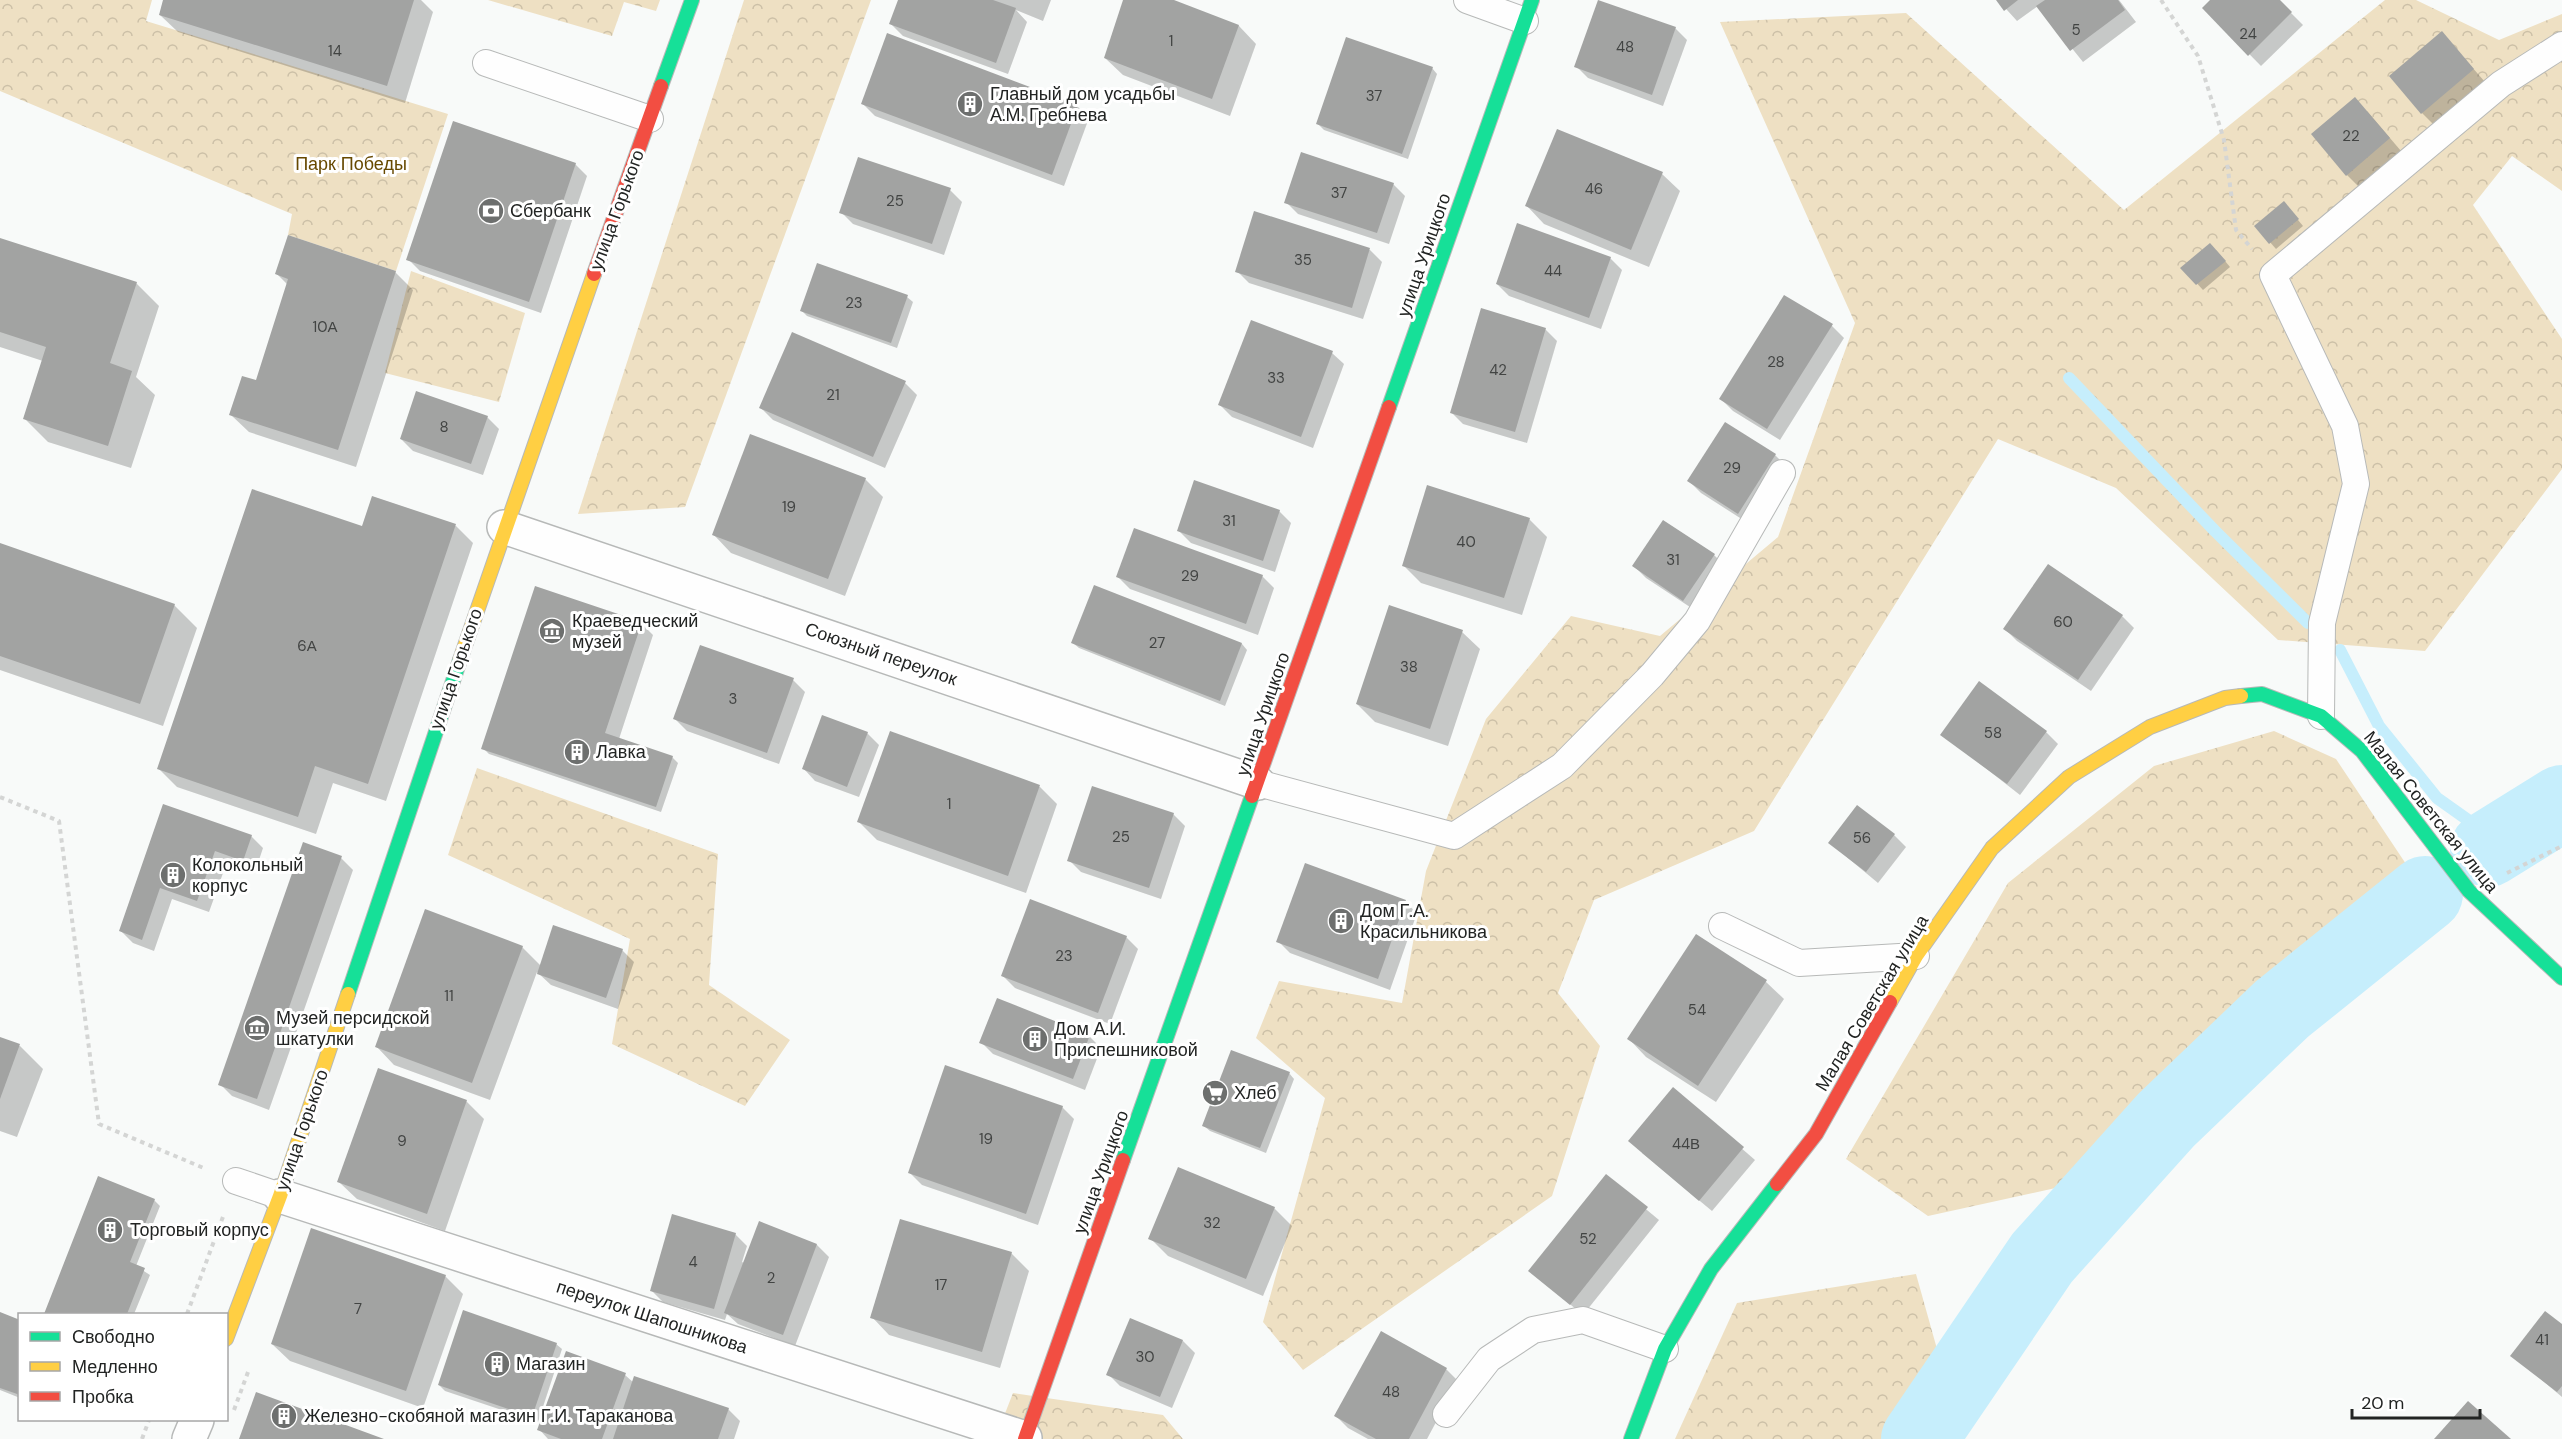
<svg xmlns="http://www.w3.org/2000/svg" width="2562" height="1439" viewBox="0 0 2562 1439" font-family="'DM Sans',sans-serif">
	<style>
		.forest { fill: url(#forest-crowns) }
		.shadow { fill: #0003 }
		.lines { fill: none; stroke-linecap: round; stroke-linejoin: round }
		.stream { stroke: #c6eefc; stroke-width: 12 }
		.river { stroke: #c6eefc; stroke-width: 76 }
		.building { fill: #a2a3a2 }
		.lane-casing { stroke: #b7b9b8; stroke-width: 28 }
		.street-casing { stroke: #b7b9b8; stroke-width: 36 }
		.fast-casing { stroke: #b7b9b8; stroke-width: 16 }
		.slow-casing { stroke: #b7b9b8; stroke-width: 16 }
		.jam-casing { stroke: #b7b9b8; stroke-width: 16 }
		.path { stroke: #d4d5d4; stroke-width: 4; stroke-dasharray: 4.5 4.5; stroke-linecap: butt }
		.lane { stroke: #fefefe; stroke-width: 26 }
		.street { stroke: #fefefe; stroke-width: 33 }
		.fast { stroke: #16e098; stroke-width: 14 }
		.slow { stroke: #ffcf43; stroke-width: 14 }
		.jam { stroke: #f24e42; stroke-width: 14 }
		.labels { text-anchor: middle; stroke-width: 6; stroke-linejoin: round; paint-order: stroke }
		.number-label { font-size: 15px; fill: #424443 }
		.poi-label { font-size: 18px; fill: #222423; stroke: #fff; text-anchor: start }
		.park-label { font-size: 18px; fill: #674900; stroke: #fff }
		.street-label { font-size: 18px; fill: #222423; stroke: #fff }
	</style>
	<defs>
		<pattern id="forest-crowns" width="20" height="18" patternUnits="userSpaceOnUse" patternTransform="scale(1.5)"><rect width="20" height="18" fill="#eee0c3"/><path d="M2 6a3 3 0 1 1 6 0M12 15a3 3 0 1 1 6 0" fill="none" stroke="#ccc0a7"/></pattern>
	</defs>
	<rect width="100%" height="100%" fill="#f8faf9"/>
	<g class="forest">
		<polygon points="0,0 152,0 146,21 448,114 396,271 288,235 292,214 0,91"/>
		<polygon points="488,0 660,0 656,11 624,2 612,36"/>
		<polygon points="744,0 871,0 685,507 578,514"/>
		<polygon points="2385,0 2416,0 2499,40 2562,14 2562,191 2512,156 2473,205 2562,339 2562,469 2425,651 2278,640 2116,488 1998,439 1754,831 1594,900 1558,993 1600,1046 1552,1196 1303,1370 1263,1322 1325,1098 1256,1038 1279,981 1402,1003 1426,871 1486,719 1571,616 1660,636 1778,537 1855,323 1720,22 1906,13 2124,210"/>
		<polygon points="411,271 525,313 499,402 385,373"/>
		<polygon points="2274,731 2336,759 2408,867 2201,1043 2060,1187 1928,1216 1846,1159 2008,883 2154,766"/>
		<polygon points="477,768 718,854 709,985 790,1040 745,1106 612,1044 630,939 448,855"/>
		<polygon points="1916,1274 1937,1349 1884,1439 1675,1439 1737,1303"/>
		<polygon points="1013,1393 1163,1415 1183,1439 995,1439"/>
	</g>
	<g class="shadow">
		<polygon points="165,0 421,0 433,12 405,103 178,32 160,15"/>
		<polygon points="900,0 1051,0 1043,21 1016,10 1027,22 1008,74 903,36 891,24"/>
		<polygon points="1125,0 1169,0 1239,26 1256,44 1230,116 1123,75 1105,58"/>
		<polygon points="1998,0 2119,0 2136,22 2083,62 2038,6 2017,21"/>
		<polygon points="2212,0 2278,0 2303,25 2261,66 2204,8"/>
		<polygon points="1675,28 1687,40 1663,106 1588,78 1576,66"/>
		<polygon points="2442,33 2485,82 2434,125 2422,113"/>
		<polygon points="1432,68 1437,74 1408,159 1324,130 1318,124"/>
		<polygon points="863,104 1077,106 1089,118 1064,186 875,116"/>
		<polygon points="2367,111 2401,151 2359,187 2347,175"/>
		<polygon points="575,164 587,176 541,313 420,271 408,259"/>
		<polygon points="1662,174 1680,191 1649,267 1544,224 1527,206"/>
		<polygon points="1393,184 1405,196 1389,244 1298,214 1286,202"/>
		<polygon points="950,190 962,202 944,255 853,224 841,212"/>
		<polygon points="2289,209 2303,226 2276,249 2256,226"/>
		<polygon points="1255,213 1370,250 1382,262 1363,319 1249,283 1237,271"/>
		<polygon points="0,240 136,283 159,306 136,377 155,395 131,468 48,442 25,419 43,361 0,347"/>
		<polygon points="2216,250 2230,267 2203,290 2183,268"/>
		<polygon points="1610,258 1622,270 1601,329 1509,296 1497,284"/>
		<polygon points="395,272 413,290 356,467 249,432 231,415 257,382 288,285 277,274"/>
		<polygon points="907,297 913,302 897,348 807,316 802,311"/>
		<polygon points="1785,297 1832,326 1844,338 1780,440 1733,411 1721,399"/>
		<polygon points="1545,329 1557,341 1527,443 1463,424 1451,412"/>
		<polygon points="1332,353 1344,364 1313,448 1232,417 1220,405"/>
		<polygon points="905,383 917,395 885,468 773,420 761,408"/>
		<polygon points="487,417 499,429 483,475 413,451 401,439"/>
		<polygon points="1775,455 1787,467 1751,525 1701,493 1689,481"/>
		<polygon points="865,479 883,497 845,596 731,553 714,535"/>
		<polygon points="373,498 456,526 473,543 386,801 333,783 316,834 177,787 159,769 363,528"/>
		<polygon points="1279,511 1291,523 1275,572 1191,543 1179,531"/>
		<polygon points="1529,519 1547,537 1522,615 1421,583 1403,565"/>
		<polygon points="0,544 174,605 197,628 163,726 0,670"/>
		<polygon points="1714,555 1726,567 1696,611 1646,578 1634,566"/>
		<polygon points="1262,576 1274,588 1258,635 1130,589 1118,577"/>
		<polygon points="2122,616 2134,628 2091,691 2017,641 2005,629"/>
		<polygon points="641,623 653,635 619,739 672,757 678,763 661,812 489,754 483,748"/>
		<polygon points="1462,632 1480,649 1448,746 1375,722 1357,704"/>
		<polygon points="1073,643 1242,644 1247,650 1225,706 1079,648"/>
		<polygon points="793,680 805,692 779,764 687,731 675,719"/>
		<polygon points="2046,732 2058,744 2020,795 1942,734"/>
		<polygon points="867,733 879,745 859,797 815,781 804,769"/>
		<polygon points="891,733 1040,787 1057,804 1026,893 877,840 859,822"/>
		<polygon points="164,806 251,836 263,848 255,872 227,862 209,912 172,899 154,951 133,943 121,931"/>
		<polygon points="1173,814 1185,826 1161,899 1081,872 1069,860"/>
		<polygon points="1894,835 1906,847 1878,883 1830,843"/>
		<polygon points="341,858 353,870 269,1110 232,1096 220,1084"/>
		<polygon points="1405,902 1417,913 1390,990 1290,953 1278,941"/>
		<polygon points="1697,936 1766,982 1784,999 1716,1102 1646,1057 1629,1039"/>
		<polygon points="1126,937 1138,949 1110,1024 1015,988 1003,976"/>
		<polygon points="522,947 541,966 622,950 634,962 618,1009 551,985 537,972 490,1100 394,1065 377,1047"/>
		<polygon points="1089,1036 1101,1048 1085,1090 993,1054 981,1042"/>
		<polygon points="0,1038 20,1046 43,1069 17,1137 0,1131"/>
		<polygon points="1289,1073 1294,1079 1266,1153 1210,1131 1204,1126"/>
		<polygon points="1673,1089 1755,1160 1712,1211 1642,1153"/>
		<polygon points="466,1101 484,1119 445,1231 357,1199 339,1182"/>
		<polygon points="1062,1107 1074,1119 1038,1225 922,1185 910,1173"/>
		<polygon points="1606,1176 1659,1220 1583,1315 1530,1271"/>
		<polygon points="99,1178 154,1200 160,1206 136,1266 150,1275 134,1314 45,1314"/>
		<polygon points="1274,1208 1292,1226 1263,1296 1168,1256 1150,1238"/>
		<polygon points="760,1223 817,1245 829,1257 795,1346 738,1324 727,1314 725,1320 663,1302 651,1290 735,1234 747,1246 742,1262 744,1263"/>
		<polygon points="1011,1253 1029,1271 1000,1368 889,1335 872,1317"/>
		<polygon points="445,1276 463,1294 423,1408 290,1361 272,1344"/>
		<polygon points="0,1314 20,1322 20,1398 0,1390"/>
		<polygon points="2562,1326 2562,1397 2512,1355"/>
		<polygon points="1183,1341 1195,1353 1172,1408 1120,1386 1108,1374"/>
		<polygon points="556,1344 562,1349 538,1422 445,1391 439,1385"/>
		<polygon points="1446,1369 1458,1381 1427,1439 1368,1439 1348,1428 1336,1416"/>
		<polygon points="625,1375 634,1383 728,1409 740,1421 734,1439 548,1439 539,1429"/>
	</g>
	<g class="lines">
		<g class="stream">
			<polyline points="2069,378 2215,531 2308,623"/>
			<polyline points="2340,650 2379,726 2437,798 2499,842"/>
		</g>
		<g class="river">
			<polyline points="2488,849 2562,803"/>
			<polyline points="1919,1439 2042,1258 2166,1120 2282,1009 2425,894"/>
		</g>
	</g>
	<g class="building">
		<polygon points="163,0 414,0 387,86 159,15"/>
		<polygon points="898,0 993,0 1016,8 996,63 889,24"/>
		<polygon points="1123,0 1174,0 1239,25 1212,99 1104,58"/>
		<polygon points="1598,0 1676,27 1652,95 1574,67"/>
		<polygon points="1996,0 2018,0 2004,11"/>
		<polygon points="2045,0 2118,0 2125,10 2070,51 2036,6"/>
		<polygon points="2210,0 2280,0 2292,12 2248,56 2202,8"/>
		<polygon points="2442,31 2474,69 2421,114 2389,76"/>
		<polygon points="887,33 1078,105 1052,175 861,104"/>
		<polygon points="1346,37 1433,67 1402,154 1316,124"/>
		<polygon points="2355,97 2390,138 2346,176 2311,134"/>
		<polygon points="453,121 576,163 529,302 406,260"/>
		<polygon points="1557,129 1663,172 1631,250 1525,206"/>
		<polygon points="1301,152 1394,183 1377,233 1284,203"/>
		<polygon points="858,157 951,188 932,244 839,213"/>
		<polygon points="2284,201 2299,219 2269,244 2254,226"/>
		<polygon points="1254,211 1370,248 1352,308 1235,272"/>
		<polygon points="1517,223 1611,257 1589,318 1496,284"/>
		<polygon points="288,235 396,271 338,450 229,415 242,376 256,380 288,279 275,274"/>
		<polygon points="0,238 137,282 110,363 132,371 108,446 23,419 46,347 0,332"/>
		<polygon points="2210,243 2226,261 2196,285 2180,268"/>
		<polygon points="817,263 908,295 891,343 800,311"/>
		<polygon points="1784,295 1833,324 1767,429 1719,399"/>
		<polygon points="1481,308 1546,328 1515,432 1450,413"/>
		<polygon points="1251,320 1333,351 1301,437 1218,405"/>
		<polygon points="792,332 906,381 873,457 759,408"/>
		<polygon points="416,391 488,416 471,464 400,439"/>
		<polygon points="1725,422 1776,454 1738,514 1687,481"/>
		<polygon points="750,434 866,478 828,579 712,535"/>
		<polygon points="1194,480 1280,510 1263,561 1177,531"/>
		<polygon points="1427,485 1530,518 1504,598 1402,566"/>
		<polygon points="252,489 362,526 372,496 456,524 368,784 315,766 298,817 157,769"/>
		<polygon points="1663,520 1715,554 1683,601 1632,566"/>
		<polygon points="1134,528 1263,575 1246,624 1116,577"/>
		<polygon points="0,543 175,604 140,704 0,656"/>
		<polygon points="2048,564 2123,615 2078,680 2003,629"/>
		<polygon points="1094,585 1242,643 1220,701 1071,643"/>
		<polygon points="535,586 642,622 605,733 673,756 656,807 481,749"/>
		<polygon points="1389,605 1463,630 1430,729 1356,704"/>
		<polygon points="700,645 794,678 767,753 673,719"/>
		<polygon points="1979,681 2047,731 2007,784 1940,735"/>
		<polygon points="822,715 868,732 847,787 802,769"/>
		<polygon points="890,731 1040,785 1008,876 857,822"/>
		<polygon points="1092,786 1174,813 1149,888 1067,861"/>
		<polygon points="163,804 252,835 243,861 215,851 197,901 160,888 142,940 119,931"/>
		<polygon points="1857,805 1895,834 1866,872 1828,843"/>
		<polygon points="303,842 342,856 257,1099 218,1085"/>
		<polygon points="1305,863 1406,900 1378,979 1276,942"/>
		<polygon points="1030,899 1127,936 1098,1013 1001,976"/>
		<polygon points="425,909 523,946 472,1083 375,1047"/>
		<polygon points="553,925 623,949 606,998 537,974"/>
		<polygon points="1696,934 1767,980 1698,1086 1627,1039"/>
		<polygon points="997,998 1090,1035 1073,1079 979,1043"/>
		<polygon points="0,1037 20,1044 0,1099"/>
		<polygon points="1231,1050 1290,1072 1260,1148 1202,1126"/>
		<polygon points="945,1065 1063,1106 1026,1214 908,1173"/>
		<polygon points="378,1068 467,1100 427,1214 337,1182"/>
		<polygon points="1673,1087 1744,1147 1699,1201 1628,1141"/>
		<polygon points="1178,1167 1275,1207 1246,1279 1148,1239"/>
		<polygon points="1606,1174 1648,1207 1570,1305 1528,1271"/>
		<polygon points="98,1176 155,1199 130,1262 145,1268 127,1314 44,1314"/>
		<polygon points="672,1214 736,1233 714,1309 650,1291"/>
		<polygon points="900,1219 1012,1252 982,1352 870,1318"/>
		<polygon points="759,1221 817,1244 783,1335 724,1313"/>
		<polygon points="311,1228 446,1275 406,1391 271,1344"/>
		<polygon points="463,1310 557,1343 532,1417 438,1385"/>
		<polygon points="2545,1311 2562,1324 2562,1386 2557,1392 2510,1356"/>
		<polygon points="0,1312 20,1320 20,1395 0,1388"/>
		<polygon points="1130,1318 1183,1340 1160,1397 1106,1375"/>
		<polygon points="1381,1331 1447,1368 1409,1439 1376,1439 1334,1416"/>
		<polygon points="566,1351 626,1373 602,1439 561,1439 537,1430"/>
		<polygon points="634,1376 729,1408 718,1439 613,1439"/>
		<polygon points="256,1392 384,1439 239,1439"/>
		<polygon points="2468,1401 2511,1439 2434,1439"/>
	</g>
	<g class="lines">
		<g class="lane-casing">
			<g id="lane">
				<polyline points="1467,0 1525,21"/>
				<polyline points="486,63 650,119"/>
				<polyline points="2321,716 2322,623 2356,484 2345,426 2273,275 2501,84 2562,45"/>
				<polyline points="1258,783 1454,836 1562,766 1652,675 1697,621 1782,473"/>
				<polyline points="1722,926 1799,963 1916,956"/>
				<polyline points="236,1181 280,1196"/>
				<polyline points="1446,1414 1489,1359 1533,1330 1583,1320 1665,1349"/>
			</g>
		</g>
		<g class="street-casing">
			<g id="street">
				<polyline points="504,527 1258,783"/>
				<polyline points="280,1196 1025,1438"/>
				<polyline points="189,1439 197,1420"/>
			</g>
		</g>
		<g class="fast-casing">
			<g id="fast">
				<polyline points="661,86 692,0"/>
				<polyline points="1389,407 1532,0"/>
				<polyline points="2241,696 2262,694 2321,716 2362,751 2469,891 2562,978"/>
				<polyline points="348,994 460,660"/>
				<polyline points="1123,1160 1252,796"/>
				<polyline points="1631,1439 1665,1349 1711,1269 1777,1184"/>
			</g>
		</g>
		<g class="slow-casing">
			<g id="slow">
				<polyline points="460,660 594,274"/>
				<polyline points="1890,1002 1916,956 1992,848 2069,777 2150,727 2225,698 2241,696"/>
				<polyline points="226,1339 280,1196 348,994"/>
			</g>
		</g>
		<g class="jam-casing">
			<g id="jam">
				<polyline points="594,274 661,86"/>
				<polyline points="1252,796 1389,407"/>
				<polyline points="1777,1184 1816,1134 1890,1002"/>
				<polyline points="1025,1439 1123,1160"/>
			</g>
		</g>
		<g class="path">
			<polyline points="2161,0 2198,56 2224,140 2236,230 2252,249"/>
			<polyline points="0,797 59,821 99,1124 206,1169"/>
			<polyline points="2507,873 2562,846"/>
			<polyline points="187,1314 224,1214"/>
			<polyline points="234,1410 248,1372"/>
			<polyline points="142,1439 149,1420"/>
		</g>
		<use href="#lane" class="lane"/>
		<use href="#street" class="street"/>
		<use href="#fast" class="fast"/>
		<use href="#slow" class="slow"/>
		<use href="#jam" class="jam"/>
	</g>
	<defs>
		<g id="building-disc" transform="scale(1.35)"><circle r="9.5" fill="#6d6f6e" stroke="#fff"/><path d="M-4-6H4V6H1V3H-1V6H-4ZM-2.5-4.3h1.7v1.8h-1.7ZM.8-4.3h1.7v1.8H.8ZM-2.5-1h1.7V.8h-1.7ZM.8-1h1.7V.8H.8Z" fill="#fff"/></g>
		<g id="bank-disc" transform="scale(1.35)"><circle r="9.5" fill="#6d6f6e" stroke="#fff"/><path d="M-6-4H6V4H-6ZM0-2.3a2.3 2.3 0 1 0 0 4.6a2.3 2.3 0 1 0 0-4.6Z" fill="#fff"/></g>
		<g id="museum-disc" transform="scale(1.35)"><circle r="9.5" fill="#6d6f6e" stroke="#fff"/><path d="M0-6L6-3V-2H-6V-3ZM-5-1h2V3h-2ZM-1-1h2V3h-2ZM3-1h2V3H3ZM-6 4H6V6H-6Z" fill="#fff"/></g>
		<g id="supermarket-disc" transform="scale(1.35)"><circle r="9.5" fill="#6d6f6e" stroke="#fff"/><path d="M-6-5.5h2.5l.6 2H6L4.5 2H-2.5L-4.4-4H-6ZM-1.5 3.2a1.3 1.3 0 1 0 .1 0ZM3 3.2a1.3 1.3 0 1 0 .1 0Z" fill="#fff"/></g>
	</defs>
	<g fill-rule="evenodd">
		<use href="#building-disc" x="970" y="104"/>
		<use href="#bank-disc" x="491" y="211"/>
		<use href="#museum-disc" x="552" y="631"/>
		<use href="#building-disc" x="577" y="752"/>
		<use href="#building-disc" x="173" y="875"/>
		<use href="#building-disc" x="1341" y="921"/>
		<use href="#museum-disc" x="257" y="1028"/>
		<use href="#building-disc" x="1035" y="1039"/>
		<use href="#supermarket-disc" x="1215" y="1093"/>
		<use href="#building-disc" x="110" y="1230"/>
		<use href="#building-disc" x="497" y="1364"/>
		<use href="#building-disc" x="284" y="1416"/>
	</g>
	<g class="labels">
		<g class="number-label">
			<text x="2076" y="35">5</text>
			<text x="2248" y="39">24</text>
			<text x="1171" y="46">1</text>
			<text x="1625" y="52">48</text>
			<text x="335" y="56">14</text>
			<text x="1374" y="101">37</text>
			<text x="2351" y="141">22</text>
			<text x="1594" y="194">46</text>
			<text x="1339" y="198">37</text>
			<text x="895" y="206">25</text>
			<text x="1303" y="265">35</text>
			<text x="1553" y="276">44</text>
			<text x="854" y="308">23</text>
			<text x="325" y="332">10А</text>
			<text x="1776" y="367">28</text>
			<text x="1498" y="375">42</text>
			<text x="1276" y="383">33</text>
			<text x="833" y="400">21</text>
			<text x="444" y="432">8</text>
			<text x="1732" y="473">29</text>
			<text x="789" y="512">19</text>
			<text x="1229" y="526">31</text>
			<text x="1466" y="547">40</text>
			<text x="1673" y="565">31</text>
			<text x="1190" y="581">29</text>
			<text x="2063" y="627">60</text>
			<text x="1157" y="648">27</text>
			<text x="307" y="651">6А</text>
			<text x="1409" y="672">38</text>
			<text x="733" y="704">3</text>
			<text x="1993" y="738">58</text>
			<text x="949" y="809">1</text>
			<text x="1121" y="842">25</text>
			<text x="1862" y="843">56</text>
			<text x="1064" y="961">23</text>
			<text x="449" y="1001">11</text>
			<text x="1697" y="1015">54</text>
			<text x="986" y="1144">19</text>
			<text x="402" y="1146">9</text>
			<text x="1686" y="1149">44В</text>
			<text x="1212" y="1228">32</text>
			<text x="1588" y="1244">52</text>
			<text x="693" y="1267">4</text>
			<text x="771" y="1283">2</text>
			<text x="941" y="1290">17</text>
			<text x="358" y="1314">7</text>
			<text x="2542" y="1345">41</text>
			<text x="1145" y="1362">30</text>
			<text x="1391" y="1397">48</text>
		</g>
		<g class="poi-label">
			<text x="990" y="100">Главный дом усадьбы<tspan x="990" dy="21">А.М. Гребнева</tspan></text>
			<text x="510" y="217">Сбербанк</text>
			<text x="572" y="627">Краеведческий<tspan x="572" dy="21">музей</tspan></text>
			<text x="596" y="758">Лавка</text>
			<text x="192" y="871">Колокольный<tspan x="192" dy="21">корпус</tspan></text>
			<text x="1360" y="917">Дом Г.А.<tspan x="1360" dy="21">Красильникова</tspan></text>
			<text x="276" y="1024">Музей персидской<tspan x="276" dy="21">шкатулки</tspan></text>
			<text x="1054" y="1035">Дом А.И.<tspan x="1054" dy="21">Приспешниковой</tspan></text>
			<text x="1234" y="1099">Хлеб</text>
			<text x="130" y="1236">Торговый корпус</text>
			<text x="516" y="1370">Магазин</text>
			<text x="304" y="1422">Железно-скобяной магазин Г.И. Тараканова</text>
		</g>
		<g class="park-label">
			<text x="351" y="170">Парк Победы</text>
		</g>
		<g class="street-label">
			<text transform="translate(617 210) rotate(-70)" y="6">улица Горького</text>
			<text transform="translate(1424 255) rotate(-71)" y="6">улица Урицкого</text>
			<text transform="translate(881 654) rotate(19)" y="6">Союзный переулок</text>
			<text transform="translate(456 669) rotate(-71)" y="6">улица Горького</text>
			<text transform="translate(1263 714) rotate(-71)" y="6">улица Урицкого</text>
			<text transform="translate(2431 812) rotate(51)" y="6">Малая Советская улица</text>
			<text transform="translate(1872 1003) rotate(-59)" y="6">Малая Советская улица</text>
			<text transform="translate(302 1130) rotate(-71)" y="6">улица Горького</text>
			<text transform="translate(1101 1172) rotate(-70)" y="6">улица Урицкого</text>
			<text transform="translate(652 1317) rotate(18)" y="6">переулок Шапошникова</text>
		</g>
	</g>
	<rect x="18" y="1313" width="210" height="108" fill="#ffffff" stroke="#a7a7a7" stroke-width="1.5"/>
	<rect x="30" y="1332" width="30" height="9" fill="#16e098" stroke="#a7a7a7" stroke-width="1.5"/>
	<text x="72" y="1343" font-size="18" fill="#222423">Свободно</text>
	<rect x="30" y="1362" width="30" height="9" fill="#ffcf43" stroke="#a7a7a7" stroke-width="1.5"/>
	<text x="72" y="1373" font-size="18" fill="#222423">Медленно</text>
	<rect x="30" y="1392" width="30" height="9" fill="#f24e42" stroke="#a7a7a7" stroke-width="1.5"/>
	<text x="72" y="1403" font-size="18" fill="#222423">Пробка</text>
	<path d="M2352 1409v9h128v-9" fill="none" stroke="#222423" stroke-width="3"/>
	<text x="2361" y="1409" font-size="18" fill="#222423" stroke="#ffffff" stroke-width="4.5" paint-order="stroke">20 m</text>
</svg>
